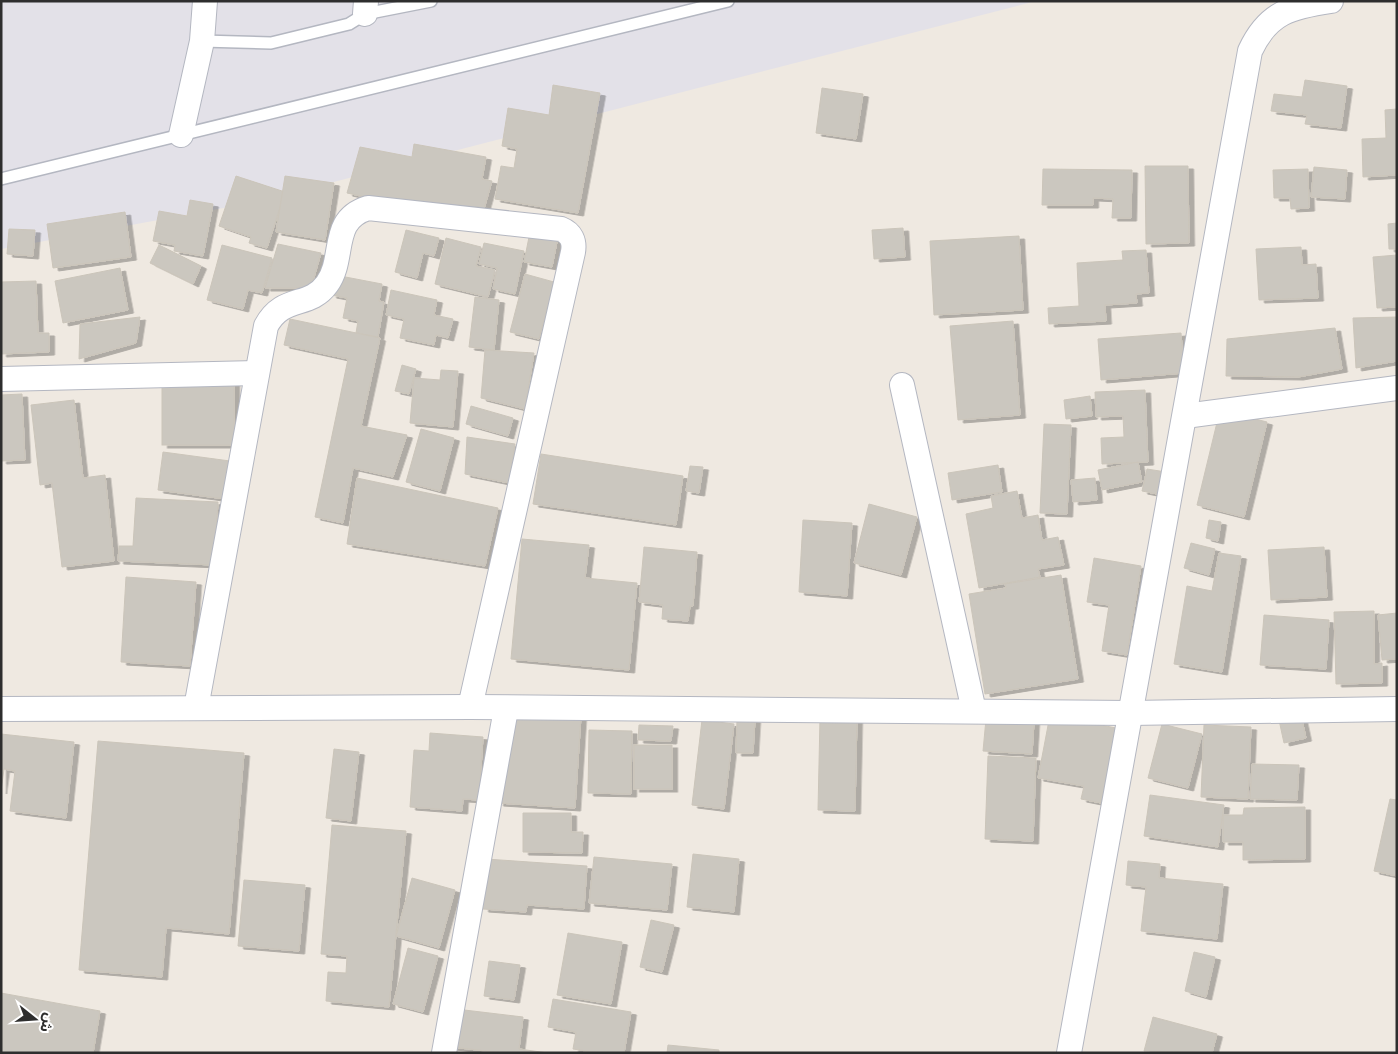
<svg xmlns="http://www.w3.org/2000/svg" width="1398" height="1054" viewBox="0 0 1398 1054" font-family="'Work Sans','Noto Sans Arabic',sans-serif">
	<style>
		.industrial { fill: #e3e1e8 }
		.building { fill: #cbc7bf; stroke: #cbc5ba; filter: url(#shadow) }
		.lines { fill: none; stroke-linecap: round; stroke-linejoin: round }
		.service-casing { stroke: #b4b7c1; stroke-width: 14 }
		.minor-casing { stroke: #b4b7c1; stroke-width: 26 }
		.service { stroke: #fff; stroke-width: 11 }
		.minor { stroke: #fff; stroke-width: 24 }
	</style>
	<defs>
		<filter id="shadow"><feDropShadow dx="5.5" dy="3" stdDeviation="0" flood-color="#0004"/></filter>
	</defs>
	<rect width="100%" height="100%" fill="#efe9e1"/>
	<polygon class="industrial" points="1,1 1036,1 256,202 1,249"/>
	<g class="building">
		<polygon points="1305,80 1347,86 1341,128 1305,124 1307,115 1271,111 1274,94 1302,97"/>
		<polygon points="553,85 600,93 578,213 495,199 501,166 514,168 517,149 502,146 508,108 549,115"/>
		<polygon points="822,88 863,94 856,139 816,133"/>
		<polygon points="1397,109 1397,175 1363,177 1362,139 1386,138 1385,110"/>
		<polygon points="414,144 486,157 482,179 492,181 484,209 401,205 347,193 360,147 412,157"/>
		<polygon points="1145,166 1188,166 1189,243 1146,244"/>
		<polygon points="1314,167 1347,170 1345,199 1311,197"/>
		<polygon points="1043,169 1132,170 1131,218 1112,218 1113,199 1093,198 1093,205 1042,205"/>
		<polygon points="1308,169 1309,208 1291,209 1290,198 1274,198 1273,170"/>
		<polygon points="236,176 285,192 267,248 249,243 251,237 219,226"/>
		<polygon points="285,176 334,183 325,240 276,232"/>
		<polygon points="190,200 213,204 203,256 174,251 175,245 153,241 159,211 187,216"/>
		<polygon points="125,212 131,257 53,268 47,224"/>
		<polygon points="532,222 560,227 552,267 524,262"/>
		<polygon points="1397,223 1397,249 1389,249 1388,224"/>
		<polygon points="903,228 905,257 874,259 872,230"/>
		<polygon points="9,229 35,230 33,256 7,254"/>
		<polygon points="406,230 439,238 434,256 423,253 417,278 395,272"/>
		<polygon points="1019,236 1023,310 934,315 930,241"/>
		<polygon points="446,238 481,247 476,266 495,270 488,297 435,284"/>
		<polygon points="484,243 524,251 515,294 493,289 497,268 479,264"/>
		<polygon points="278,244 321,253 311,288 265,288"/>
		<polygon points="159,245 201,266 193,284 150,263"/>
		<polygon points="222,245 272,258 262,293 248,290 243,309 207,300"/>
		<polygon points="1301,247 1302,265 1316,264 1318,298 1259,300 1256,249"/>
		<polygon points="1146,250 1149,293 1136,294 1137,303 1105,305 1106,321 1049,324 1048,308 1079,306 1077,263 1123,260 1122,251"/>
		<polygon points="1397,255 1397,307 1377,308 1373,257"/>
		<polygon points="120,268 128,310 63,323 55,281"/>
		<polygon points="525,274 554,282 539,339 510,332"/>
		<polygon points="335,275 382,284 379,301 384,302 378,337 356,333 358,321 343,318 347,298 331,295"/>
		<polygon points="36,281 38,333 49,333 49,352 1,354 1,282"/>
		<polygon points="391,290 437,300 434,315 453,319 448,338 436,335 434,345 400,338 404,319 386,315"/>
		<polygon points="475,297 499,300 494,350 469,347"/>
		<polygon points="140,317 136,343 79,359 80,324"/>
		<polygon points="1397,317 1397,361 1356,368 1353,318"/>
		<polygon points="290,319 380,338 361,426 407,435 393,477 353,468 343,523 315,517 348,359 284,345"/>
		<polygon points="1013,321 1020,415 958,420 950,326"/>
		<polygon points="1335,328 1342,369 1298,377 1226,376 1227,339"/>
		<polygon points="1181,333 1184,373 1101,380 1098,339"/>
		<polygon points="485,350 534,353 525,409 481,398"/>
		<polygon points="402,365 416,369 409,394 395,391"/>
		<polygon points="441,370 458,371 453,427 410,423 414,378 440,380"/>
		<rect x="162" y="382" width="72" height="63"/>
		<polygon points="1145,390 1148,462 1102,464 1101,438 1124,437 1123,416 1096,417 1095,392"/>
		<polygon points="22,394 25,460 1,461 1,395"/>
		<polygon points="1090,396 1092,416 1066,419 1064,400"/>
		<polygon points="74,400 83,478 105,475 114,561 62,567 52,483 40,485 31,405"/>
		<polygon points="471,406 513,418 508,436 466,424"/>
		<polygon points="1220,410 1267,422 1244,517 1197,505"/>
		<polygon points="1044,424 1071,425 1067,514 1040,513"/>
		<polygon points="421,429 454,438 440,491 406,482"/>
		<polygon points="467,437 515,444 509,483 465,474"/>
		<polygon points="163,452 230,461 225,499 158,490"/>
		<polygon points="541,454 683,476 676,525 533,504"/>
		<polygon points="1138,462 1142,482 1102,490 1098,470"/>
		<polygon points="998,465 1002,492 952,500 948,473"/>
		<polygon points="690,466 703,467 699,493 686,491"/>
		<polygon points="1147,469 1166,472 1162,495 1142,491"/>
		<polygon points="357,478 498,508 485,566 347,544"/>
		<polygon points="1095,478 1097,500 1073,502 1071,480"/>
		<polygon points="1017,491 1022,518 1038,515 1042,540 1058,537 1064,565 1038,569 1040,577 979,588 966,514 993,508 991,496"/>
		<polygon points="136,498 218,502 214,565 118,561 119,546 133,546"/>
		<polygon points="869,504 917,517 901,575 854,563"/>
		<polygon points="803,520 852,523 847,596 799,592"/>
		<polygon points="1209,520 1221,522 1218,541 1206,538"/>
		<polygon points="522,539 589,545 585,578 637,583 629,670 511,659"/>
		<polygon points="1191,543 1215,549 1209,575 1184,568"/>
		<polygon points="644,547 697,552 693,606 690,606 688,621 662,619 663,605 639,602"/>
		<polygon points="1324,547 1327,597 1271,600 1268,550"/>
		<polygon points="1219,553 1241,556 1222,672 1174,664 1187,586 1212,591"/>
		<polygon points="1094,558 1141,566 1127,655 1102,651 1109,605 1087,602"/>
		<polygon points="1061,575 1078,679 985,694 969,594 1006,588 1005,584"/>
		<polygon points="126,577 196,582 190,666 121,662"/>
		<polygon points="1374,611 1374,664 1382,663 1382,683 1336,684 1334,612"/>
		<polygon points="1397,613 1397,659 1382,660 1378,615"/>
		<polygon points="1264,615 1329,620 1326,669 1260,665"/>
		<polygon points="505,710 581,716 575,808 498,803"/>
		<polygon points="1050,715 1116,728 1101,803 1081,799 1084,786 1038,778"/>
		<polygon points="1301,715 1306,738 1284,743 1279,720"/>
		<polygon points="820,718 857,718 855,811 818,810"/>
		<polygon points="737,719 755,720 753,753 736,753"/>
		<polygon points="986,719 1034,722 1032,754 983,751"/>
		<polygon points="702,720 734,724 724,809 692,805"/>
		<polygon points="1162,724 1202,734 1188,788 1148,778"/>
		<polygon points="639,725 673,726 671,741 638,740"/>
		<polygon points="1204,725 1251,727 1248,799 1201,797"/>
		<polygon points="589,730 632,731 631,794 588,793"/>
		<polygon points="430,733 483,737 479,800 463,799 462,811 410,807 414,750 429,751"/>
		<polygon points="1,734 74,742 66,818 10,811 15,771 4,769 1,791"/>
		<polygon points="98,741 244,753 229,934 166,928 162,977 79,970"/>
		<rect x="634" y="745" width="38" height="44"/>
		<polygon points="334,749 359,752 351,821 326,818"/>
		<polygon points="988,756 1036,758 1033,841 985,839"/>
		<polygon points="1252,764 1299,765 1297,800 1250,799"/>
		<polygon points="1150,795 1224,805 1218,847 1144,836"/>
		<polygon points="1390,799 1397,800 1397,876 1374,871"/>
		<polygon points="1305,807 1305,859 1243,860 1243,842 1223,842 1223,815 1243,815 1244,808"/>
		<polygon points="523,813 571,813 571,832 583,832 582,853 523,852"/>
		<polygon points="332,825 406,831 389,1007 326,1001 328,972 346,973 347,956 321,954"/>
		<polygon points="693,854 739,859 734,912 687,907"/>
		<polygon points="594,857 672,864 667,910 589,903"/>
		<polygon points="486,859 587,866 584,909 527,905 526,912 483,909"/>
		<polygon points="1128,861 1160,864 1159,878 1223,884 1217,939 1141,931 1146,887 1126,885"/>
		<polygon points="412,878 455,890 439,948 396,936"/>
		<polygon points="244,880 305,885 299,951 238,946"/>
		<polygon points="651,920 674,925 662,972 640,967"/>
		<polygon points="568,933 622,942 611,1004 557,995"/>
		<polygon points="408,948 438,956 423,1012 393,1004"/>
		<polygon points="1194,952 1215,957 1206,997 1185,991"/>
		<polygon points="489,961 520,965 514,1000 484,996"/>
		<polygon points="1,993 100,1011 93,1053 1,1053"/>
		<polygon points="553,999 631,1012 624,1053 599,1053 573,1049 576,1032 548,1027"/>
		<polygon points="456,1009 523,1017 519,1049 548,1053 503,1053 451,1047"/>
		<polygon points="1153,1017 1217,1034 1212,1053 1144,1051"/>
		<polygon points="668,1045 719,1050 719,1053 667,1053"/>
	</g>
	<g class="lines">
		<g class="service-casing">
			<g id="service">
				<polyline points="202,41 271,43 349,24 365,14 431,1"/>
				<polyline points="1,179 728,1"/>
			</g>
		</g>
		<g class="minor-casing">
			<g id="minor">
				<polyline points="365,14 366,1"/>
				<polyline points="181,135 202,41 205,1"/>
				<polyline points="1,379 257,373"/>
				<polyline points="902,385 974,711"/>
				<polyline points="1185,416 1397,388"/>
				<path d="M196 708 266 326C283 294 309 309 327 284 346 258 329 220 368 208L561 229C571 233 575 241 573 252L470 707"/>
				<polyline points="1,709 470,707 1130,713 1397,709"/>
				<polyline points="444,1053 506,709"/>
				<path d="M1069 1053 1250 51C1268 12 1291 7 1331 1"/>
			</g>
		</g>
		<use href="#service" class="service"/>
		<use href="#minor" class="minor"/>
	</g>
	<rect width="1398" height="1054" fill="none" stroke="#2e2e2e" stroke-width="5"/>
	<g transform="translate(35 1019) rotate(107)" stroke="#ffffff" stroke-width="4" paint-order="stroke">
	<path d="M0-4L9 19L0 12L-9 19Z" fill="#2e2e2e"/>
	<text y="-8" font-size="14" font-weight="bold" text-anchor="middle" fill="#2e2e2e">ش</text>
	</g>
</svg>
